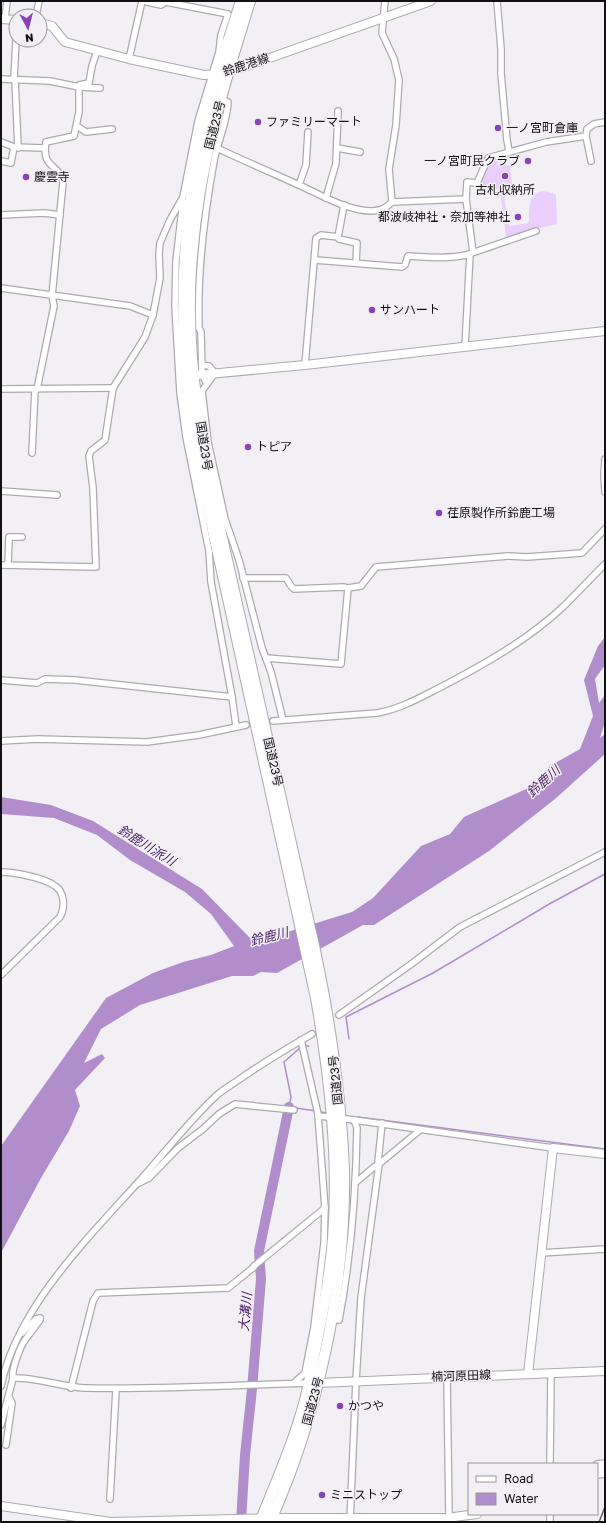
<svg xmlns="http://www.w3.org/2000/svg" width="606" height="1523" viewBox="0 0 606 1523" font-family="'Golos Text','Noto Sans JP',sans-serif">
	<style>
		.green { fill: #e9cefe }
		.water { fill: #b18ecb }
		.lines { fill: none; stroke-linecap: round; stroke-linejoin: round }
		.stream { stroke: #b18ecb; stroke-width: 1.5 }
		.river { stroke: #b18ecb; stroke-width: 10 }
		.street-casing { stroke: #adaaaf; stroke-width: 8 }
		.secondary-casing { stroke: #adaaaf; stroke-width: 10 }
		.highway-casing { stroke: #adaaaf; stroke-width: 12 }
		.street { stroke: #fff; stroke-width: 5.5 }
		.secondary { stroke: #fff; stroke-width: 8 }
		.highway { stroke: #fff; stroke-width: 10 }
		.rail { stroke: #605e61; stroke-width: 1.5 }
		.highway-bridge-casing { stroke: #adaaaf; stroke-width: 12; stroke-linecap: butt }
		.highway-bridge { stroke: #fff; stroke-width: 10 }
		.poi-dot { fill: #8a43b6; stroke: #f3f0f5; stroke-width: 1.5 }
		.labels { text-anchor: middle; stroke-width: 3; stroke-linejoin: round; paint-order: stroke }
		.street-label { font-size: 12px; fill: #111012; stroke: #f3f0f5 }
		.poi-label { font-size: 12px; fill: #111012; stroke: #f3f0f5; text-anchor: start }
		.water-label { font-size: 13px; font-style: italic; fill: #4d2068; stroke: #f3f0f5 }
	</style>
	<rect width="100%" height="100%" fill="#f3f0f5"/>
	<path class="green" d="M496 158 498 165H510L512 185 504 194 508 224 510 226 528 223 529 221C528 202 532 183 556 195L557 224 543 227 508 238 506 237 500 190 482 185 481 183C484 173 485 162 496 158Z"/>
	<polygon class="water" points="605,637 605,665 595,679 599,703 605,695 605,722 600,738 605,734 605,754 555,799 489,851 374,925 363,925 277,973 261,972 253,976 232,976 140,1005 101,1029 84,1063 102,1054 105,1058 75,1090 80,1106 69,1131 41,1178 1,1253 1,1146 106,998 153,973 183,962 211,955 234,946 211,914 185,892 130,860 97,835 54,818 1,814 1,797 51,805 93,821 202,889 252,940 284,933 352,912 373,898 421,846 450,834 464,817 535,785 550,766 580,749 593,716 584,680 598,646"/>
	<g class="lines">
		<g class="stream">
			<polyline points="349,1039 346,1017 433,973 551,903 605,874"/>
			<polyline points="305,1046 309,1046"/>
			<polyline points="290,1108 289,1107 291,1097 284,1062 301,1047"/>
			<polyline points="296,1108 316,1111"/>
			<polyline points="320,1112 328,1113"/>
			<polyline points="358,1117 605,1149"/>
		</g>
		<polyline class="river" points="241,1522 245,1455 252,1389 261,1279 259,1251 289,1107"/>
		<g class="street-casing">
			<g id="street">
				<polyline points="385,1 382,33 394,59 399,80 396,125 389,169 392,202"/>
				<polyline points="497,1 501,49 501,73 507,140 509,151"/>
				<polyline points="36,16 39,1"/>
				<polyline points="5,19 7,1"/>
				<polyline points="129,59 142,1"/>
				<polyline points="1,79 50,81 79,87 100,88"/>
				<polyline points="14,79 16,40"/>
				<polyline points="15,79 18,148"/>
				<polyline points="77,126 86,132 112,129"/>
				<polyline points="586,136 591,161"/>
				<polyline points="1,142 14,147 44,148"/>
				<path d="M217 148C244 161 273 173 301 186 323 196 348 211 373 211 382 210 386 208 392 202L466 199 467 182 477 183 488 158 546 142 586 136 587 129 594 124 605 122"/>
				<polyline points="337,148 360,152"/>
				<polyline points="1,161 11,163 14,147"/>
				<polyline points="299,185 306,165 308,132"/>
				<polyline points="326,198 336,163 338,111"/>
				<polyline points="466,199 473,252"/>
				<polyline points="183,201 176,261 175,306 180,393 186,437 209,551 211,582 232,697"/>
				<polyline points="1,215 44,213 60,215"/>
				<polyline points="338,237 339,239 357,243 356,263"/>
				<path d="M315 260 402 267 405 265 408 256C428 257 447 259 466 255L536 231"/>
				<polyline points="1,288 130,306 153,315"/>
				<polyline points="465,347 470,254"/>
				<polyline points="202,365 209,366 215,373 202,391 208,442 225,519 239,560 262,648 271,672 283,720"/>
				<polyline points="305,365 316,238 321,235 338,237 344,205"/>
				<path d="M207 384 202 374 201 332 199 328C197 272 204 216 214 161 218 140 227 123 228 102L221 99"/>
				<polyline points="1,389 113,388"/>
				<path d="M37 389 54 306 52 296 63 182C59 163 41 169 46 142L74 136 79 112V85L89 83 92 66 97 51"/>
				<polyline points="32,453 35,389"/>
				<polyline points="605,459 604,475 605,492"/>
				<polyline points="1,491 57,495"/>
				<polyline points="1,565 96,567 93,488 89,456 91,451 105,440 113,388 145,337 153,315 160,278 159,254 160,243 170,220 183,197 198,121 219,52 221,35 228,14 166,2 161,5 143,1"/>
				<polyline points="8,565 9,537 22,537"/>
				<polyline points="243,578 286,578 291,586 294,589 343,587 348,588"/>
				<polyline points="266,658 341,664 348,588 361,586 376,567 508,556 527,557 582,553 605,529"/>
				<polyline points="1,680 37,683 45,679 75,680 232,697 236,726"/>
				<path d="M273 721 377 713C400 709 419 698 439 688 483 665 528 640 564 606 578 592 591 578 605 564"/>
				<polyline points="1,741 38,739 147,742 199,735 246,725"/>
				<path d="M1 872C14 872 45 878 55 886 65 892 65 908 60 917L1 975"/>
				<polyline points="339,1015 410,965 460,927 605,852"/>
				<polyline points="318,1116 328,1117"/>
				<polyline points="347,1119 553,1148"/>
				<polyline points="139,1183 149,1178 178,1148 203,1129 219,1114 235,1104 294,1110"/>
				<polyline points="355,1183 374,1167 379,1164 378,1162 382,1123"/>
				<polyline points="541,1253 605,1249"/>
				<polyline points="254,1266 325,1208"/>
				<path d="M331 1319 339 1320C351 1257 356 1192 357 1128L354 1120"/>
				<polyline points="22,1333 36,1319 40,1318"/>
				<polyline points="447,1377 449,1518"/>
				<path d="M13 1378C37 1377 61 1387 85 1388 160 1390 235 1385 310 1383"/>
				<polyline points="294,1383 305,1373 314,1327 324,1243 325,1208 318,1114 301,1040"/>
				<path d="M1 1386C17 1307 90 1236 142 1178 167 1150 190 1120 217 1095 223 1090 231 1085 237 1081 261 1064 286 1049 312 1034"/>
				<polyline points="71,1388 93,1301 98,1293 228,1288 254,1267"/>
				<path d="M1 1425 13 1378C11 1371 20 1347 25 1340 30 1333 35 1327 40 1320V1318"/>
				<polyline points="6,1445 12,1403 9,1397"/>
				<polyline points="550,1464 551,1373"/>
				<polyline points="597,1464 605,1463"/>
				<polyline points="597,1475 605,1474"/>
				<polyline points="110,1499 116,1389"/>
				<polyline points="350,1522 356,1381 361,1298 379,1164 420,1130"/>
				<polyline points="550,1522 550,1514"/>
			</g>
		</g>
		<g class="secondary-casing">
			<g id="secondary">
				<polyline points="1,19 16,20"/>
				<polyline points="40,23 52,26 65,42 129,59 204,75 218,74 247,66 431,1"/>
				<polyline points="188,376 305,365 533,339 605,331"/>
				<polyline points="528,1374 553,1148 605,1154"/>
				<polyline points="318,1383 605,1371"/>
				<polyline points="597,1469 605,1468"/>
				<polyline points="1,1506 111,1522 272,1518 446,1518 477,1514"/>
			</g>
		</g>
		<g class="highway-casing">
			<g id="highway">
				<path d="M241 1C225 51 208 101 198 153 179 253 178 348 195 449L253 712"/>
				<path d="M250 1C237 44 223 86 213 130 201 176 194 223 191 270 185 364 204 459 225 551 237 604 249 657 261 710"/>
				<path d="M260 1522C276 1482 294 1442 305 1400 310 1380 313 1360 317 1341 324 1307 330 1273 333 1239 339 1158 330 1078 316 998"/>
				<path d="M270 1522C318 1415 346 1287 344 1170 342 1112 334 1053 324 996"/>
			</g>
		</g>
		<use href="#street" class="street"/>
		<use href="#secondary" class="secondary"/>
		<use href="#highway" class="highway"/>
		<polyline class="rail" points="599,1522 605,1507"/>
		<g class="highway-bridge-casing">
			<g id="highway-bridge">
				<polyline points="261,710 315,950 324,996"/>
				<polyline points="253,712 316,998"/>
			</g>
		</g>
		<use href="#highway-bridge" class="highway-bridge"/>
	</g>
	<g class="poi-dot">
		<circle cx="258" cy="122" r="4"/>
		<circle cx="498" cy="128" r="4"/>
		<circle cx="528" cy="161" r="4"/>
		<circle cx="505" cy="176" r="4"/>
		<circle cx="26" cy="177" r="4"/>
		<circle cx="518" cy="217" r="4"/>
		<circle cx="372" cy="310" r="4"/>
		<circle cx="248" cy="447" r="4"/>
		<circle cx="439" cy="513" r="4"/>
		<circle cx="340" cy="1406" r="4"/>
		<circle cx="322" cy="1495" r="4"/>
	</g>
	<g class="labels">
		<g class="street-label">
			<text transform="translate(246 65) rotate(-18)" y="4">鈴鹿港線</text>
			<text transform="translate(215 125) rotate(-76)" y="4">国道23号</text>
			<text transform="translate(204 446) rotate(81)" y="4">国道23号</text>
			<text transform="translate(273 762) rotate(77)" y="4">国道23号</text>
			<text transform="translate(336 1080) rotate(-96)" y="4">国道23号</text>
			<text transform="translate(461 1376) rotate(-2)" y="4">楠河原田線</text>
			<text transform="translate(313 1401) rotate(-75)" y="4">国道23号</text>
		</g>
		<g class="poi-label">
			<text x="266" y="126">ファミリーマート</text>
			<text x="506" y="132">一ノ宮町倉庫</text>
			<text x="520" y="165" text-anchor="end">一ノ宮町民クラブ</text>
			<text x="34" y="181">慶雲寺</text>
			<text x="505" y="194" text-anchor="middle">古札収納所</text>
			<text x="510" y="221" text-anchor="end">都波岐神社・奈加等神社</text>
			<text x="380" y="314">サンハート</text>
			<text x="256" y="451">トピア</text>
			<text x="447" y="517">荏原製作所鈴鹿工場</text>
			<text x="348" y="1410">かつや</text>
			<text x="330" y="1499">ミニストップ</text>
		</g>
		<g class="water-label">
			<text transform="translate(543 781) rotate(-42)" y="5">鈴鹿川</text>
			<text transform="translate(147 845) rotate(32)" y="5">鈴鹿川派川</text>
			<text transform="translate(269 936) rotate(-14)" y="5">鈴鹿川</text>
			<text transform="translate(245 1312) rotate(-85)" y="5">大溝川</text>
		</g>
	</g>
	<rect width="606" height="1523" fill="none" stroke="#111012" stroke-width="4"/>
	<rect x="468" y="1463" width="130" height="52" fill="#f3f0f5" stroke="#99969a"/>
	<rect x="476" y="1476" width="20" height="6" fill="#ffffff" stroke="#99969a"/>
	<text x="504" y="1483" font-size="12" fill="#111012">Road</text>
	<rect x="476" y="1493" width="20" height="12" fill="#b18ecb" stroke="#99969a"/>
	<text x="504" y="1503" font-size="12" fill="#111012">Water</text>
	<g transform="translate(28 28) rotate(173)"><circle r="19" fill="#f3f0f5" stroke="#99969a"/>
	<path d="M0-3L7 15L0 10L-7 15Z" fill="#8a43b6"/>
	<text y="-6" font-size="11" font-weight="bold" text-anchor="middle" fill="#111012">N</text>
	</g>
</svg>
